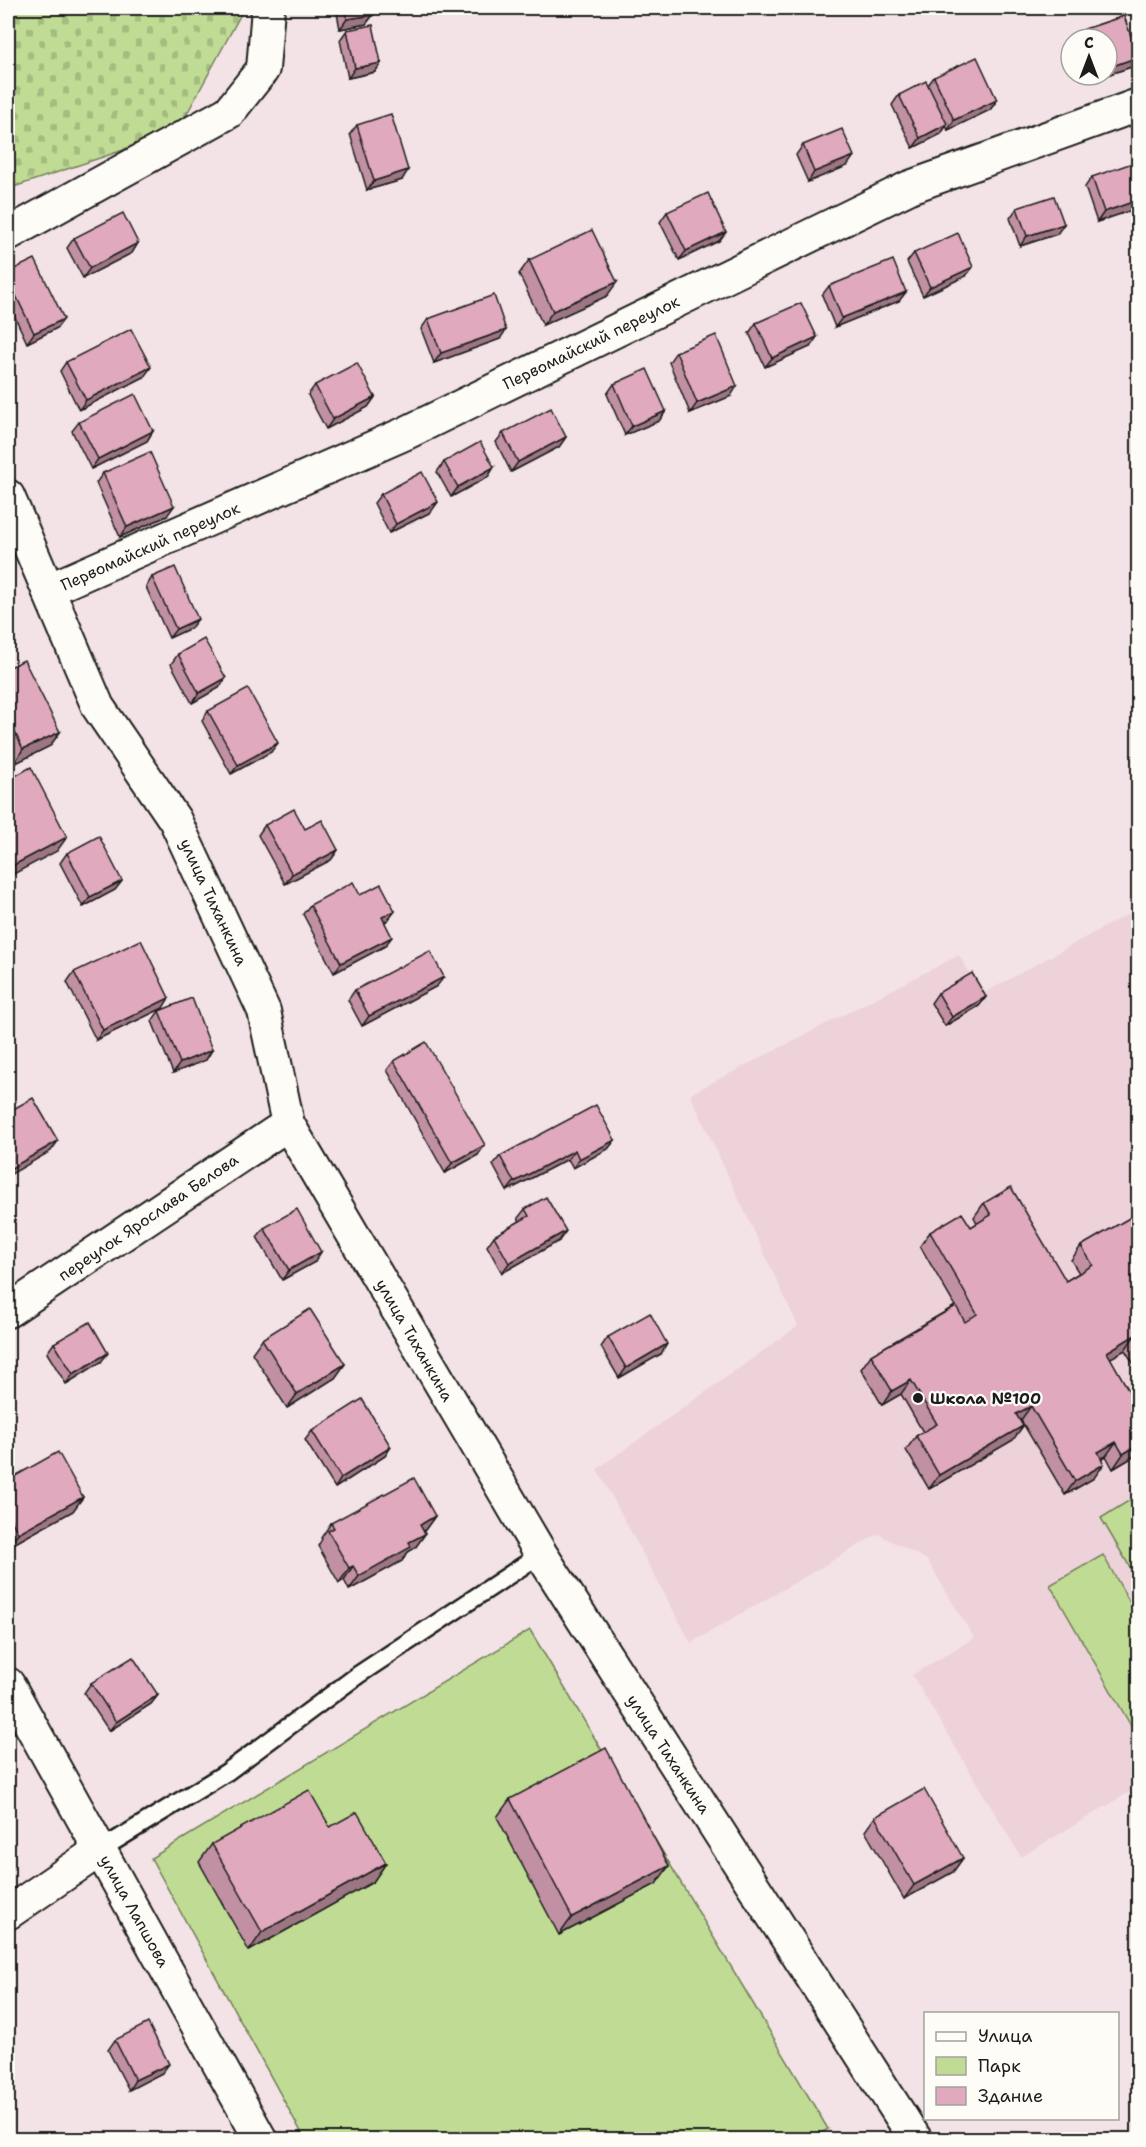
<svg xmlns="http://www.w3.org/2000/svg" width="1146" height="2147" viewBox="0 0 1146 2147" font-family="'Shantell Sans',sans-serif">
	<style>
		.built { fill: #eed2da }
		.green { fill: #c0dc94; stroke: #6e7c58; stroke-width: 1.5 }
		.cemetery { fill: url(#cemetery-stones); stroke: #6e7c58; stroke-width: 1.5 }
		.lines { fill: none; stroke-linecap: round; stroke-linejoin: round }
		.service-casing { stroke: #1c1c1c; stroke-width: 21 }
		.minor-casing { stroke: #1c1c1c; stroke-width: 36 }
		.service { stroke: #fdfcf7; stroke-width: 16 }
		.minor { stroke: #fdfcf7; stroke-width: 32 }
		.wall { fill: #c191a3; stroke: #1c1c1c; stroke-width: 1.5 }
		.shaded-wall { fill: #9d7684; stroke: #1c1c1c; stroke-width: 1.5 }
		.building { fill: #e0a9bd; stroke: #1c1c1c; stroke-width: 1.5 }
		.poi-dot { fill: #1c1c1c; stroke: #fdfcf7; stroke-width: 2 }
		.labels { text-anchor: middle; stroke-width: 4.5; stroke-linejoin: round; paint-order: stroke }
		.street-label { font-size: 16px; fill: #1c1c1c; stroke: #fdfcf7 }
		.poi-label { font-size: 16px; font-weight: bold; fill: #1c1c1c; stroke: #fdfcf7; text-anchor: start }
	</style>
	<defs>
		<pattern id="cemetery-stones" width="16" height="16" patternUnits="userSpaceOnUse" patternTransform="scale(1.5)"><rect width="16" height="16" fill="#c0dc94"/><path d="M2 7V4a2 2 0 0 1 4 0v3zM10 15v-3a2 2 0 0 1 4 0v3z" fill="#a4bc7f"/></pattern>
	</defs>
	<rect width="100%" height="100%" fill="#f4e3e6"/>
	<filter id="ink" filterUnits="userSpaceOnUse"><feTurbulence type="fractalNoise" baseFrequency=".0167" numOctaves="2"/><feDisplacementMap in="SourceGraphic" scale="12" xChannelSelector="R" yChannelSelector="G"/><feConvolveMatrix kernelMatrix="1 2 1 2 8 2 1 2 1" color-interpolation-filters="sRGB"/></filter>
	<g filter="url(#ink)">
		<polygon class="built" points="1137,909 1138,1787 1021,1857 912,1675 974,1638 927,1560 878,1534 691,1643 597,1469 798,1326 690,1094 959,955 982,994"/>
		<g class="green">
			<polygon points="1138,1495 1138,1581 1101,1518"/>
			<polygon points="1103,1555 1138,1617 1138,1738 1050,1585"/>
			<polygon points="530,1630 828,2129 810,2140 305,2139 151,1858"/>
		</g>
		<polygon class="cemetery" points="8,8 241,8 242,12 177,132 8,189"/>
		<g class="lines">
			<g class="service-casing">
				<polyline id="service" points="100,1850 227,1772 358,1675 541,1554"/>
			</g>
			<g class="minor-casing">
				<g id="minor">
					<polyline points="8,234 229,112 263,69 268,8"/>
					<polyline points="8,496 98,707 175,820 264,1011 288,1124 541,1554 916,2140"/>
					<polyline points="48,590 406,433 910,187 1138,105"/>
					<polyline points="8,1311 288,1124"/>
					<polyline points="8,1684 261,2140"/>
					<polyline points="8,1913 100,1850"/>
				</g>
			</g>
			<use href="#service" class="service"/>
			<use href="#minor" class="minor"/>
		</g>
		<g class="wall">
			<polygon points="336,8 372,8 373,15 366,24 340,29"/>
			<polygon points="1124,16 1138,57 1131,67 1107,75 1107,39 1078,39 1085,29"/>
			<polygon points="347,30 381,63 375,72 348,78 340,40"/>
			<polygon points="1090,75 1107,75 1092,80"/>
			<polygon points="934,77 997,100 990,110 948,130 946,126 941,134 913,148 892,105 899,95 928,85"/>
			<polygon points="357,125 402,180 367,190 350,134"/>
			<polygon points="803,145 847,166 808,182 796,155"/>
			<polygon points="1092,177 1138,208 1097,222 1085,187"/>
			<polygon points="1017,208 1057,234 1020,246 1010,218"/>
			<polygon points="667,212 726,232 719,241 679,260 660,222"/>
			<polygon points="74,238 138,243 132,253 83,278 67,248"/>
			<polygon points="914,253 966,276 923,296 907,262"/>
			<polygon points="529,260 607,296 543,325 519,274"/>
			<polygon points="8,272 57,328 27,343 8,302"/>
			<polygon points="829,286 906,292 899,301 835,327 822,295"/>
			<polygon points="428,319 500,339 434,363 421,329"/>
			<polygon points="756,323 810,347 765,367 749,333"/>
			<polygon points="676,352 731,396 690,413 669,362"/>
			<polygon points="66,362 144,377 79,410 60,371"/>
			<polygon points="614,384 666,411 659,421 625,435 607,394"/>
			<polygon points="315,385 375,397 368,407 326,429 308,395"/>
			<polygon points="79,422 153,431 147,441 91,469 72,431"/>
			<polygon points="503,433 566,437 559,447 511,472 496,442"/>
			<polygon points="444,462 494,467 488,477 451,497 437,472"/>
			<polygon points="103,473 167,516 120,537 96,483"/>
			<polygon points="381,494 431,512 389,533 374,503"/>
			<polygon points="152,577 191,628 169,638 146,587"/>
			<polygon points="178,654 219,688 192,703 171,664"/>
			<polygon points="8,668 60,732 50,746 14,764 8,751"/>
			<polygon points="208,711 271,752 231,774 202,721"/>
			<polygon points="265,825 338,850 331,860 285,884 258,835"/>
			<polygon points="67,853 122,881 115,890 83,907 60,863"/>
			<polygon points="360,895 395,911 388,920 385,922 385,946 334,973 303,914 310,905"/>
			<polygon points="74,972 163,1008 96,1040 67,982"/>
			<polygon points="437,986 362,1026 348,1000 355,990"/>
			<polygon points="938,993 986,997 979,1006 945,1026 931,1003"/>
			<polygon points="159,1011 212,1050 206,1060 173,1073 152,1021"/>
			<polygon points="394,1061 478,1155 445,1173 387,1070"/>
			<polygon points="615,1140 608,1149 573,1168 568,1159 507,1191 493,1165 500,1156"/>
			<polygon points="984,1203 1066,1281 1079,1273 1071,1260 1081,1246 1138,1213 1138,1364 1135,1366 1125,1350 1110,1358 1138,1407 1138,1454 1113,1469 1106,1456 1101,1459 1094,1478 1065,1495 1021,1420 1013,1440 929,1489 906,1450 916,1436 923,1432 901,1394 882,1405 861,1369 871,1355 955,1306 920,1246 930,1232 971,1227 977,1223 974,1217"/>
			<polygon points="525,1209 559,1241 502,1273 487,1246 494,1236 520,1221 518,1218"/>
			<polygon points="264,1228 315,1262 282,1280 257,1237"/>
			<polygon points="608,1337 661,1354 619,1378 601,1347"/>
			<polygon points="262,1339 345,1364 335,1378 287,1408 252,1353"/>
			<polygon points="54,1343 101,1362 66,1384 47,1353"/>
			<polygon points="312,1431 385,1456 335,1488 305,1440"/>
			<polygon points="8,1480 83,1497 73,1511 8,1547"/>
			<polygon points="435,1516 425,1530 423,1531 425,1534 415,1548 408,1552 402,1561 349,1590 344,1580 339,1583 318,1546 322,1539 321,1538 331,1523"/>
			<polygon points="91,1683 158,1695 151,1704 109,1731 84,1693"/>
			<polygon points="510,1799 656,1884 559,1935 497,1817"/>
			<polygon points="875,1817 963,1858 953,1872 904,1899 865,1831"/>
			<polygon points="330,1827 386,1863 373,1882 249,1951 199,1862 212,1844"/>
			<polygon points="115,2040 162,2073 129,2090 108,2050"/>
		</g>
		<g class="shaded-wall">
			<polygon points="373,15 366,24 340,29 347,19"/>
			<polygon points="1138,57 1131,67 1107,75 1107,68"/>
			<polygon points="381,63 375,72 348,78 355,68"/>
			<polygon points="1096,75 1107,75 1092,80"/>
			<polygon points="997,100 990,110 948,130 954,120"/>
			<polygon points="947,124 941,134 913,148 920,138"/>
			<polygon points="854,156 847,166 808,182 814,172"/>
			<polygon points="408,170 402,180 367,190 374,181"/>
			<polygon points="1138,200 1138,208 1097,222 1104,212"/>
			<polygon points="1064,224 1057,234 1020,246 1027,236"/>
			<polygon points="726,232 719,241 679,260 686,251"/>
			<polygon points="138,243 132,253 83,278 90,268"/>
			<polygon points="973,267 966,276 923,296 930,287"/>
			<polygon points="617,282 607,296 543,325 553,311"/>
			<polygon points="906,292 899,301 835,327 842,318"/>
			<polygon points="64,319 57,328 27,343 34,333"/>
			<polygon points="506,330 500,339 434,363 441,353"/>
			<polygon points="817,337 810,347 765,367 772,358"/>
			<polygon points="151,367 144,377 79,410 86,400"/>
			<polygon points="737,386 731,396 690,413 697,403"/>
			<polygon points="375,397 368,407 326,429 333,419"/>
			<polygon points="666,411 659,421 625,435 632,426"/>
			<polygon points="153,431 147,441 91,469 98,459"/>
			<polygon points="566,437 559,447 511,472 518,462"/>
			<polygon points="494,467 488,477 451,497 458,487"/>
			<polygon points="438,502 431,512 389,533 396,524"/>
			<polygon points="174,506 167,516 120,537 127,527"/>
			<polygon points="198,619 191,628 169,638 176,629"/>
			<polygon points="226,678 219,688 192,703 199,693"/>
			<polygon points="60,732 50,746 14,764 23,749"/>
			<polygon points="278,743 271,752 231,774 238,765"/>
			<polygon points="67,837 57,851 8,877 8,868"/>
			<polygon points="338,850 331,860 285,884 292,874"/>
			<polygon points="122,881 115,890 83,907 90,897"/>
			<polygon points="395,911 388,920 375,927 382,917"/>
			<polygon points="392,937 385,946 334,973 341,963"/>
			<polygon points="444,977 437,986 362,1026 369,1016"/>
			<polygon points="986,997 979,1006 945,1026 952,1017"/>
			<polygon points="169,998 163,1008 96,1040 103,1030"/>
			<polygon points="212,1050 206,1060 173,1073 180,1063"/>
			<polygon points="615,1140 608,1149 573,1168 579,1159"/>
			<polygon points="58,1141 51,1151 8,1176 8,1170"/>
			<polygon points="485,1145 478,1155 445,1173 452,1163"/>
			<polygon points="575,1150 568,1159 507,1191 514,1182"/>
			<polygon points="566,1231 559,1241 502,1273 509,1263"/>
			<polygon points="321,1252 315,1262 282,1280 289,1270"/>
			<polygon points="1135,1335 1125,1350 1097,1366 1107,1352"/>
			<polygon points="667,1344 661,1354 619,1378 626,1368"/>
			<polygon points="108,1353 101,1362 66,1384 73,1374"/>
			<polygon points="345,1364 335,1378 287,1408 297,1394"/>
			<polygon points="911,1380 901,1394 882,1405 892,1391"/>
			<polygon points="1031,1406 1021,1420 1006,1429 1016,1414"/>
			<polygon points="1023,1426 1013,1440 929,1489 939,1475"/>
			<polygon points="1116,1442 1106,1456 1088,1467 1098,1452"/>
			<polygon points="1138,1445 1138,1454 1113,1469 1123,1454"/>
			<polygon points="391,1447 385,1456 335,1488 341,1478"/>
			<polygon points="1104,1464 1094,1478 1065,1495 1075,1481"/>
			<polygon points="83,1497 73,1511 8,1547 18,1533"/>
			<polygon points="435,1516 425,1530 410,1539 420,1525"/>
			<polygon points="425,1534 415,1548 408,1552 402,1561 349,1590 359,1576 409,1542"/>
			<polygon points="353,1566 344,1580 339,1583 349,1568"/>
			<polygon points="158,1695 151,1704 109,1731 116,1722"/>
			<polygon points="963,1858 953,1872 904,1899 914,1885"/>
			<polygon points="386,1863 373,1882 249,1951 262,1932"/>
			<polygon points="669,1866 656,1884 559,1935 572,1917"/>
			<polygon points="169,2064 162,2073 129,2090 135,2080"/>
		</g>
		<g class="building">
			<polygon points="344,8 372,8 373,15 347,19"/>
			<polygon points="1124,16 1138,57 1107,68 1107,39 1088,39 1085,29"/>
			<polygon points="373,25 381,63 355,68 347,30"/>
			<polygon points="977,57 997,100 954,120 934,77"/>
			<polygon points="926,81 947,124 920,138 899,95"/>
			<polygon points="391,114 408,170 374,181 357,125"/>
			<polygon points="842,129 854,156 814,172 803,145"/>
			<polygon points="1138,161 1138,200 1104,212 1092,177"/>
			<polygon points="708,193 726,232 686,251 667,212"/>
			<polygon points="1054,196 1064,224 1027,236 1017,208"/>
			<polygon points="123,213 138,243 90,268 74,238"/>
			<polygon points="592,230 617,282 553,311 529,260"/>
			<polygon points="958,233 973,267 930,287 914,253"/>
			<polygon points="35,259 64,319 34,333 8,279 8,272"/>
			<polygon points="893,260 906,292 842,318 829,286"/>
			<polygon points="494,295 506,330 441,353 428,319"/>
			<polygon points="801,303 817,337 772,358 756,323"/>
			<polygon points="131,329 151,367 86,400 66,362"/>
			<polygon points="716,335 737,386 697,403 676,352"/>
			<polygon points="357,363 375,397 333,419 315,385"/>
			<polygon points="647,369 666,411 632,426 614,384"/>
			<polygon points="135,394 153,431 98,459 79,422"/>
			<polygon points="551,408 566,437 518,462 503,433"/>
			<polygon points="480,442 494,467 458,487 444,462"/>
			<polygon points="150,452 174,506 127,527 103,473"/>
			<polygon points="422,472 438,502 396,524 381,494"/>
			<polygon points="175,567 198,619 176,629 152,577"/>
			<polygon points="204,639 226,678 199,693 178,654"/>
			<polygon points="24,660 60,732 23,749 10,722 8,723 8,668"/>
			<polygon points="248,689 278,743 238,765 208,711"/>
			<polygon points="31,767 67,837 8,868 8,780"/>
			<polygon points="294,809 305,829 322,820 338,850 292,874 265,825"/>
			<polygon points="99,836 122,881 90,897 67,853"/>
			<polygon points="353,882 360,895 381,884 395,911 382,917 392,937 341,963 310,905"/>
			<polygon points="141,940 169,998 103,1030 74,972"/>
			<polygon points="430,951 444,977 369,1016 355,990"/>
			<polygon points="972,973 986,997 952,1017 938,993"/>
			<polygon points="192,998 212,1050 180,1063 159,1011"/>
			<polygon points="426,1042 485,1145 452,1163 394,1061"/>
			<polygon points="33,1098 58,1141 8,1170 8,1112"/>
			<polygon points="596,1105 615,1140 579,1159 575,1150 514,1182 500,1156"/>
			<polygon points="1011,1187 1066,1281 1093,1265 1081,1246 1138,1213 1138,1341 1135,1335 1107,1352 1138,1407 1138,1445 1123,1454 1116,1442 1098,1452 1104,1464 1075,1481 1031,1406 1016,1414 1023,1426 939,1475 916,1436 937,1424 911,1380 892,1391 871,1355 956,1306 965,1322 977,1314 930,1232 962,1213 971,1227 991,1215 984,1203"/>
			<polygon points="546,1197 566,1231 509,1263 494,1236 529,1216 525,1209"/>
			<polygon points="297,1209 321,1252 289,1270 264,1228"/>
			<polygon points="310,1309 345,1364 297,1394 262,1339"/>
			<polygon points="650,1313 667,1344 626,1368 608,1337"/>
			<polygon points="90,1322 108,1353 73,1374 54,1343"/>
			<polygon points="362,1399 391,1447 341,1478 312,1431"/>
			<polygon points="58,1452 83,1497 18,1533 8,1514 8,1480"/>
			<polygon points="414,1478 435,1516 420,1525 425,1534 409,1542 411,1547 359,1576 353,1566 349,1568 328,1531 334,1528 331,1523"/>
			<polygon points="133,1657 158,1695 116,1722 91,1683"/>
			<polygon points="606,1748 669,1866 572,1917 510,1799"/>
			<polygon points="924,1789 963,1858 914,1885 875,1817"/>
			<polygon points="309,1790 330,1827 357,1812 386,1863 262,1932 212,1844"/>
			<polygon points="148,2023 169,2064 135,2080 115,2040"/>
		</g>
	</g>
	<circle class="poi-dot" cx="918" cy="1398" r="6"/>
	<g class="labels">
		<g class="street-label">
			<text transform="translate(591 342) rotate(-26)" y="6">Первомайский переулок</text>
			<text transform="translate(150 546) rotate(-24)" y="6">Первомайский переулок</text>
			<text transform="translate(214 902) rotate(65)" y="6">улица Тиханкина</text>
			<text transform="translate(148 1217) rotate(-34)" y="6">переулок Ярослава Белова</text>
			<text transform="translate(415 1340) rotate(60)" y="6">улица Тиханкина</text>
			<text transform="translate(669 1754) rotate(57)" y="6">улица Тиханкина</text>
			<text transform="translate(135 1911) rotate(61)" y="6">улица Лапшова</text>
		</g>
		<g class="poi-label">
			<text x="930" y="1404">Школа №100</text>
		</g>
	</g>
	<rect width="1146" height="2147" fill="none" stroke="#fdfcf7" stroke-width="30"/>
	<rect x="15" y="15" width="1116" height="2117" fill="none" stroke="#1c1c1c" stroke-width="2" filter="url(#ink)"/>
	<rect x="924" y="2012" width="195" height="108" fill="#fdfcf7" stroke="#a3a29f" stroke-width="1.5"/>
	<rect x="936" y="2032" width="30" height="9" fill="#fdfcf7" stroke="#a3a29f" stroke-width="1.5"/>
	<text x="978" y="2042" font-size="18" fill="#1c1c1c">Улица</text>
	<rect x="936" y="2057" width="30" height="18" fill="#c0dc94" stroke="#a3a29f" stroke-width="1.5"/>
	<text x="978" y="2072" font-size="18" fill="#1c1c1c">Парк</text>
	<rect x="936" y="2087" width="30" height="18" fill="#e0a9bd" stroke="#a3a29f" stroke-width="1.5"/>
	<text x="978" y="2102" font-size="18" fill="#1c1c1c">Здание</text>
	<g transform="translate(1089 57)"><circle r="28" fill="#fdfcf7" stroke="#a3a29f" stroke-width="1.5"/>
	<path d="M0-4.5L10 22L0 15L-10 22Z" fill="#1c1c1c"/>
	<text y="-9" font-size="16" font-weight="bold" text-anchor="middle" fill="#1c1c1c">С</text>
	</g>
</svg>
